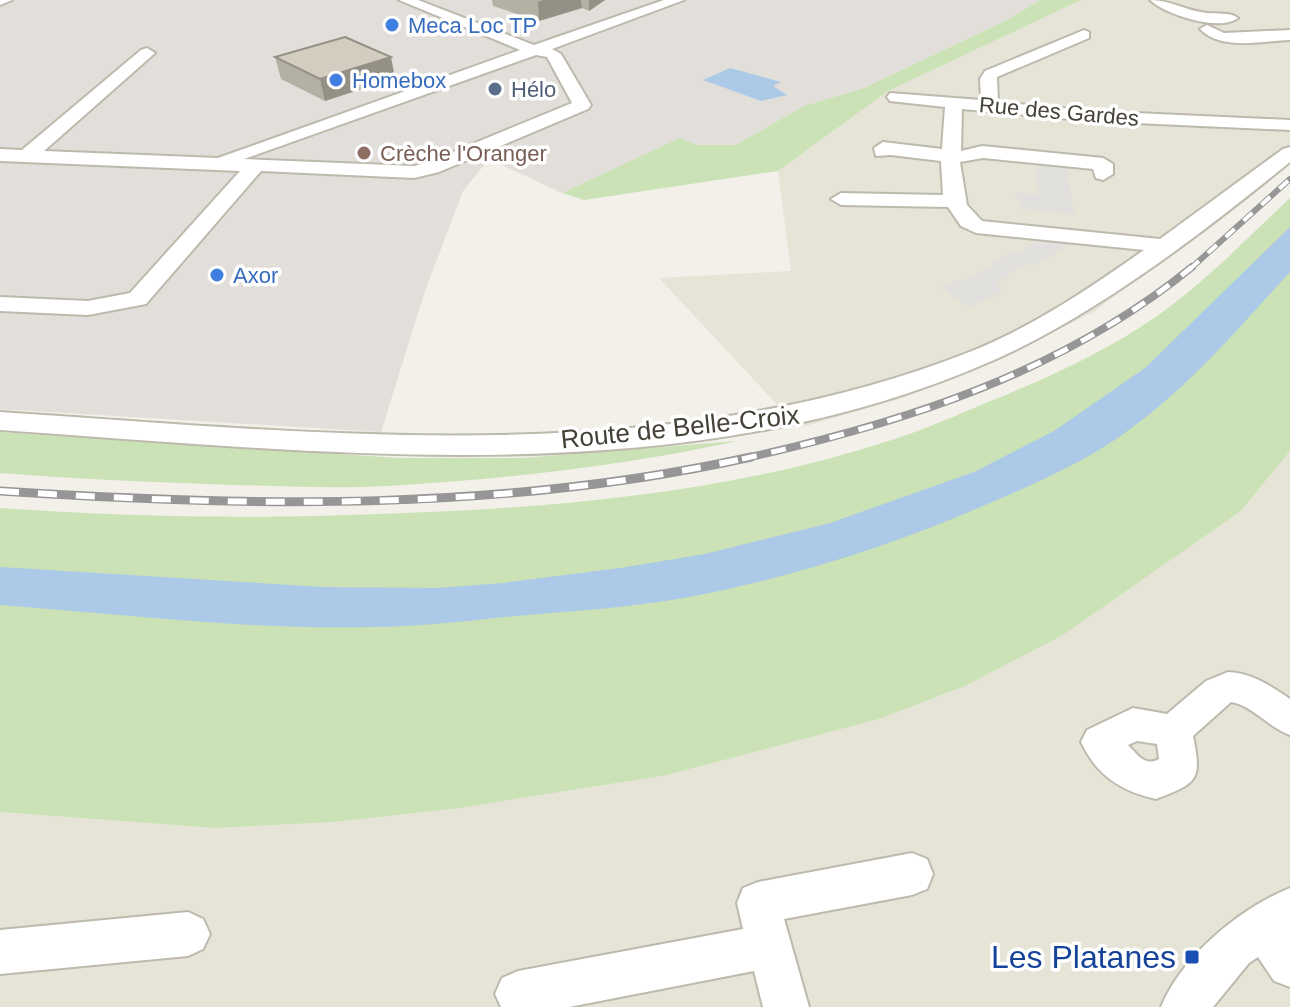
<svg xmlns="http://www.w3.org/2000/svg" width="1290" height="1007" viewBox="0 0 1290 1007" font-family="Arial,sans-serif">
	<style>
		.residential { fill: #e6e3d7 }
		.industrial { fill: #e2dfda }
		.green { fill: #cae2b6 }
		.parking { fill: #e1e0dd }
		.water { fill: #acc9e8 }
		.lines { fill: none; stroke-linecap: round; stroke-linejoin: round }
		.minor-casing { stroke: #bdb9ac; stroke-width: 4 }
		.minor { fill: #fff; fill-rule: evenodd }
		.rail-far2-casing { stroke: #969696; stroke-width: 6 }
		.rail-far1-casing { stroke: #969696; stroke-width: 8 }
		.rail-casing { stroke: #969696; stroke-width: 9 }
		.rail-far2 { stroke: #fff; stroke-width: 4; stroke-dasharray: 12; stroke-linecap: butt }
		.rail-far1 { stroke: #fff; stroke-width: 5; stroke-dasharray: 15; stroke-linecap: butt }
		.rail { stroke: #fff; stroke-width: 6; stroke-dasharray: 19; stroke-linecap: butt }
		.wall { fill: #b5b0a4 }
		.shaded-wall { fill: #949086 }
		.building { fill: #d3cdbf; stroke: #949086; stroke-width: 2 }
		.shop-dot { fill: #3f7fe0; stroke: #fff; stroke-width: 3 }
		.service-dot { fill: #5c6f8a; stroke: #fff; stroke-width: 3 }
		.education-dot { fill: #8d6e63; stroke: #fff; stroke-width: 3 }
		.transit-dot { fill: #1a4fb4; stroke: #fff; stroke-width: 3 }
		.labels { text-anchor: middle; stroke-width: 7; stroke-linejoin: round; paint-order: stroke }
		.far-shop-label { font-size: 22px; fill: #366cbe; stroke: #fff; text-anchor: start }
		.far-service-label { font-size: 22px; fill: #4e5e75; stroke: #fff; text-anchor: start }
		.far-street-label { font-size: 22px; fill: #454138; stroke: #fff }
		.far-education-label { font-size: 22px; fill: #785e54; stroke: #fff; text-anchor: start }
		.street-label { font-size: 26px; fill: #454138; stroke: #fff }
		.near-transit-label { font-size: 32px; fill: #164399; stroke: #fff; text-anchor: end }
	</style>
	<rect width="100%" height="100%" fill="#f2f0e9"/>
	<g class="residential">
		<polygon points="1081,0 1290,0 1290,160 1094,312 1002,357 903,398 799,428 659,278 791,271 778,171 888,91"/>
		<polygon points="1290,451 1290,1007 0,1007 0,812 215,828 335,822 460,808 667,775 879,719 965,686 1063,635 1241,511"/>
	</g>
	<polygon class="industrial" points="0,0 1040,0 1009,19 864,88 804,106 736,145 696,145 680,139 562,193 489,159 463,191 425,291 381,432 0,409"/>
	<g class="green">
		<polygon points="1040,0 1081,0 888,91 778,171 584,200 562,193 680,138 696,145 736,145 804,106 864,88 1009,19"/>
		<path d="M1290 198V451L1241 511 1063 635 965 686 879 719 667 775 460 808 335 822 215 828 0 812V508C126 517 252 519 379 514 558 508 743 493 915 432 940 423 966 411 991 401 1042 380 1092 358 1139 328 1195 293 1242 243 1290 198Z"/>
		<path d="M0 432 400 458H522L737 441C623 466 505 479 388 486 336 489 283 486 230 485 153 482 77 479 0 473Z"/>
	</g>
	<g class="parking">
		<polygon points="1035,161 1067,164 1074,215 1024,209 1014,192 1038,195"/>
		<polygon points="1040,238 1069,244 1038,265 1024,264 995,285 1005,290 968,308 940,286 974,276 1010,252 1019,252"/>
	</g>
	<g class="water">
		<polygon points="730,68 781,82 773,86 787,95 761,101 703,80"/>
		<path d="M1290 227V272C1237 330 1185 392 1119 437 1077 466 1029 486 983 506 886 548 786 579 683 598 627 608 572 611 516 616 467 621 418 627 370 627 247 630 122 614 0 605V567L323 587 437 588 503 583 620 568 705 554 830 523 974 472 1054 431 1145 368Z"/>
	</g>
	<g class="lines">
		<g class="minor-casing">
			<g id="minor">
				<polygon points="0,0 12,0 0,5"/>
				<path d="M399 0H418L534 45 664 0H684L552 49 561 54 591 105 588 109 439 172 414 178 261 171 146 304 88 315 0 311V297L88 301 130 293 240 171 0 161V149L22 150 141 50 147 48 155 53 44 151 218 158 520 50ZM536 55 547 57 572 103 426 163 414 166 244 159Z"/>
				<path d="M1150 0C1171 0 1186 11 1207 13 1218 14 1230 12 1238 18 1220 32 1166 15 1150 0Z"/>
				<path d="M1207 25 1224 33 1290 30V40C1261 41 1221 51 1200 29Z"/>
				<path d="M1084 30 1089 32V38L997 77 998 102 1092 111 1290 120V130L1092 121 962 109 961 151 982 146 1103 158 1113 164V174L1103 180 1096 178 1093 169 983 158 960 162 967 205 982 221 1160 239 1283 149 1290 147V162C1203 233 1097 314 994 360 685 497 328 452 0 430V412C323 433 664 473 972 351 1034 326 1090 288 1144 250L976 233 961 226 948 207 841 205 831 199 841 193 943 195 941 161 891 155 876 156 874 148 883 142 942 149 945 107 890 101 887 97 890 93 981 100 980 79 985 71Z"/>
				<path d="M1228 672C1252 673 1271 686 1290 699V735C1269 728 1252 705 1231 702L1193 736C1202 780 1198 783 1156 799 1121 791 1097 776 1081 742L1087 730 1133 708 1167 714 1206 681ZM1137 741 1157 744 1159 759C1145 767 1138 755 1128 745Z"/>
				<polygon points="912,853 927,859 933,874 927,889 912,895 784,919 809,1007 763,1007 754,971 569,1007 501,1007 495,994 502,978 518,971 743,929 737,903 743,888 758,882"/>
				<path d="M1290 888V987L1274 981 1258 957 1249 963 1213 1007H1161C1182 956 1240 908 1290 888Z"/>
				<polygon points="188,912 203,919 210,934 203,949 188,956 0,974 0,930"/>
			</g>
		</g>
		<use href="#minor" class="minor"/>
		<g class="rail-far2-casing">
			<polyline id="rail-far2" points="1190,269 1290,179"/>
		</g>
		<g class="rail-far1-casing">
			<path id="rail-far1" d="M742 459C903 423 1062 373 1192 267"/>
		</g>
		<g class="rail-casing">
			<path id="rail" d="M0 491C251 507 504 512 751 457"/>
		</g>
		<use href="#rail-far2" class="rail-far2"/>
		<use href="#rail-far1" class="rail-far1"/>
		<use href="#rail" class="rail"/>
	</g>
	<g class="wall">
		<polygon points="492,0 605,0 589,11 582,8 539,21 493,6"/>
		<polygon points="275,57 395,78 325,101 281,79"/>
	</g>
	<g class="shaded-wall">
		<polygon points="543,0 581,0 582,8 539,21 538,2"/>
		<polygon points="589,0 605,0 589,11"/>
		<polygon points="391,57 395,78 325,101 320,79"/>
	</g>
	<polygon class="building" points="345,37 391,57 320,79 275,57"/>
	<g class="shop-dot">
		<circle cx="392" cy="25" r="8"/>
		<circle cx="336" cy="80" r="8"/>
		<circle cx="217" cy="275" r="8"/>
	</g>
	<circle class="service-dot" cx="495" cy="89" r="8"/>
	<circle class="education-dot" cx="364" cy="153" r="8"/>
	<rect class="transit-dot" x="1184" y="949" width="16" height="16" rx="4"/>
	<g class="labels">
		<g class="far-shop-label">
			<text x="408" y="33">Meca Loc TP</text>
			<text x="352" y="88">Homebox</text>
			<text x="233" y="283">Axor</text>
		</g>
		<g class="far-service-label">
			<text x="511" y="97">Hélo</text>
		</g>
		<g class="far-street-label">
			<text transform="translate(1059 111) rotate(5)" y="8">Rue des Gardes</text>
		</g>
		<g class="far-education-label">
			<text x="380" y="161">Crèche l'Oranger</text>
		</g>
		<g class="street-label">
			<text transform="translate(680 427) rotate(-6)" y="9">Route de Belle-Croix</text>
		</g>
		<g class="near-transit-label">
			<text x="1176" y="968">Les Platanes</text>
		</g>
	</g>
</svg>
